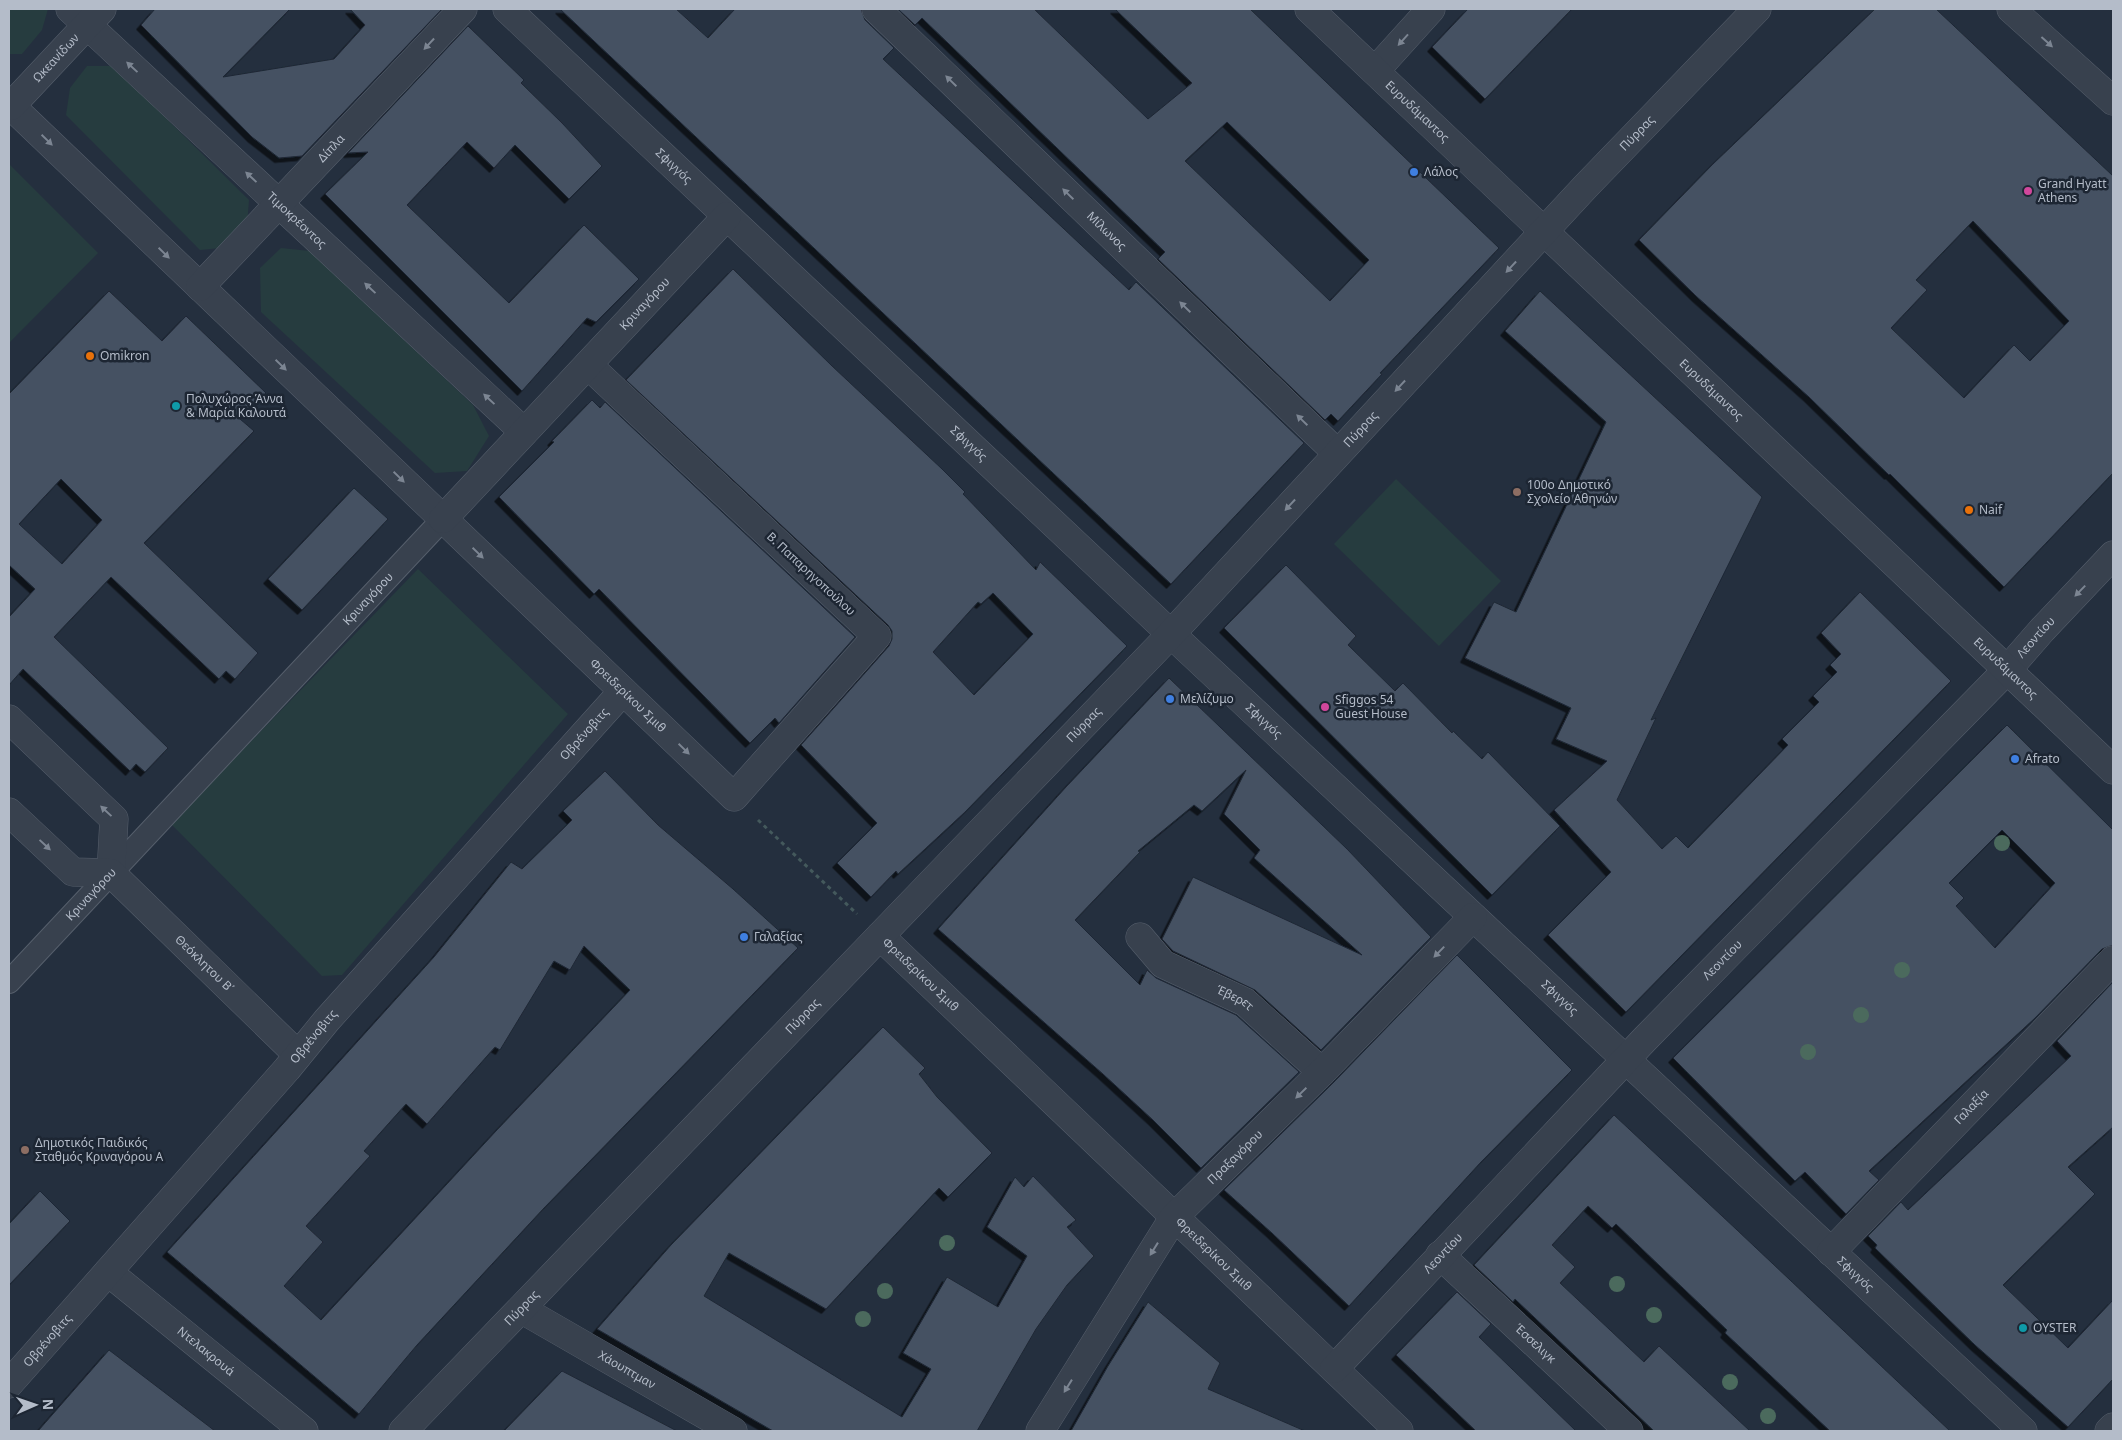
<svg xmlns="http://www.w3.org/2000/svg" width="2122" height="1440" viewBox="0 0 2122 1440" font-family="'Noto Sans',sans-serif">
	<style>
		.green { fill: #263c3f }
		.building { fill: #455162; stroke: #1f2835; fill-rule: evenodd; filter: url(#shadow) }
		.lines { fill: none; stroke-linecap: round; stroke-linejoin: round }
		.pedestrian-casing { stroke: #565f6c; stroke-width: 24 }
		.minor-casing { stroke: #565f6c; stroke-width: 29 }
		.tertiary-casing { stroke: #565f6c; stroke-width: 29 }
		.path { stroke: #44595c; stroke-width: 3; stroke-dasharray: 4 4; stroke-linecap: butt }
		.pedestrian { stroke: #38414e; stroke-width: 22 }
		.minor { stroke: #38414e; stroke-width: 28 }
		.tertiary { stroke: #38414e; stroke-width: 28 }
		.tree { fill: #4b6a5d }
		.oneway { fill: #7c8592 }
		.shop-dot { fill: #3f7fe0; stroke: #1d2633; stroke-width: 2 }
		.hotel-dot { fill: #d1479c; stroke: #1d2633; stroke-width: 2 }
		.food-dot { fill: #e8710a; stroke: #1d2633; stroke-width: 2 }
		.culture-dot { fill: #0f9aa8; stroke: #1d2633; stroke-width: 2 }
		.education-dot { fill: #8d6e63; stroke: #1d2633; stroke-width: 2 }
		.labels { text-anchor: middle; stroke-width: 5; stroke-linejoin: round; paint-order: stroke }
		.street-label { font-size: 12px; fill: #b4bcc9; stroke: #1d2633 }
		.poi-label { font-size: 12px; fill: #b4bcc9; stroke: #1d2633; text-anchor: start }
	</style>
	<defs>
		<filter id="shadow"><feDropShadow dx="-4.5" dy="4.5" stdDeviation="0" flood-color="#0009"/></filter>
	</defs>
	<rect width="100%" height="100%" fill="#242f3e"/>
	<g class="green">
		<polygon points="9,9 48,9 42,30 22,54 9,54"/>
		<polygon points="87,66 113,66 249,200 247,226 230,247 200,250 66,115 70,88"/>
		<polygon points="9,164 98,253 9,343"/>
		<polygon points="281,248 310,251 473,405 489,436 467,471 435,473 261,312 260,268"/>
		<polygon points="1396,479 1501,581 1439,646 1334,544"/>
		<polygon points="418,569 568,714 342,975 322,976 171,824"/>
	</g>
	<g class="building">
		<polygon points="155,9 290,9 223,77 334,59 365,25 350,9 442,9 302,156 279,158 252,137 141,25"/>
		<polygon points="560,9 676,9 708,38 735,9 861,9 865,20 894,48 883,59 1129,290 1136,282 1304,443 1171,584"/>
		<path d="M898 9H1034L1148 119 1192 83 1115 9H1250L1499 248 1380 373 1382 374 1338 421 1331 414 1325 420 1158 259 1165 252 922 18 915 25ZM1227 122 1369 260 1330 301 1185 161Z"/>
		<polygon points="1468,9 1572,9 1485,99 1432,47"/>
		<path d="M1875 9H1936L2113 176V473L2004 587 1890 474 1889 475 1809 397 1696 296 1639 240 1713 164ZM1973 221 2069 321 2030 361 2014 345 1964 398 1891 328 1927 290 1916 280Z"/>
		<polygon points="468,26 524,80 521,83 562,123 602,166 569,199 515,145 494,168 467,142 407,205 509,303 584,225 639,279 596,322 587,318 522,391 325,194 368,152 348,153"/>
		<path d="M733 269 832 366 942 469 965 492 963 494 1036 570 1040 562 1127 646 965 812 898 874 896 871 871 897 837 863 877 823 801 745 889 646 892 639V631L888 625 626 380ZM993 593 1033 634 974 695 933 652 978 602 981 604Z"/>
		<path d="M109 291 162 341 186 316 266 393 240 419 254 431 144 543 258 653 235 679 226 671 219 679 111 577 54 637 168 748 145 772 136 764 130 771 23 669 9 685V617L35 589 9 565V394ZM61 479 102 520 62 564 19 524Z"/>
		<polygon points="1540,291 1762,497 1651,720 1656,718 1617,800 1662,849 1676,836 1688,848 1788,745 1782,739 1819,702 1813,696 1837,672 1830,665 1841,654 1821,633 1860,592 1951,681 1626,1012 1548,935 1611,872 1554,810 1607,761 1556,739 1571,708 1465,658 1494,602 1516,612 1606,422 1505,331"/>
		<polygon points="592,400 600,408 605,402 855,637 779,723 775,718 750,743 599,589 594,594 499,497 554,442 552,441"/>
		<polygon points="354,488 388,519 302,610 268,579"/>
		<polygon points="1286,565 1356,636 1348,645 1395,691 1403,683 1452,733 1453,731 1482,759 1488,752 1560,826 1492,895 1224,628"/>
		<polygon points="1169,678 1347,849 1431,937 1321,1050 1255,990 1173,951 1162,939 1193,877 1362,955 1254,858 1260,850 1224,814 1246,770 1202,811 1194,805 1138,851 1140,852 1075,920 1140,985 1147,970 1156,978 1236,1015 1299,1072 1201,1168 1153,1120 1103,1074 938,929 1066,787"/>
		<path d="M2007 725 2113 830V945L2102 949 2035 1018 1869 1171 1879 1180 1846 1214 1805 1172 1795 1181 1673 1058ZM2002 830 2055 883 1995 948 1956 906 1964 898 1949 883Z"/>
		<path d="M605 771 658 825 733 889 798 948 544 1208 417 1345 359 1414 167 1252 434 957 511 862 522 869 572 820 563 811ZM584 946 630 990 496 1131 321 1320 284 1286 323 1242 306 1226 370 1156 364 1151 406 1104 427 1124 495 1047 500 1050 554 961 570 970Z"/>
		<polygon points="1457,955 1572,1070 1481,1162 1349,1306 1272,1233 1224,1190 1333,1083"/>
		<polygon points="2113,982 2113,1127 2068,1167 2095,1194 2003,1285 2068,1348 2113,1300 2113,1379 2068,1427 1975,1345 1875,1248 1877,1245 1868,1236 1901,1202 1908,1210 2071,1056 2057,1041"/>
		<polygon points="883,1027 925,1068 919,1074 937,1097 992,1153 948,1197 939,1188 826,1309 729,1253 704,1296 902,1417 931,1369 903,1353 947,1277 998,1307 1027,1256 987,1227 1015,1177 1024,1187 1033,1176 1076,1220 1067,1227 1094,1256 1067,1285 1036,1329 977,1431 773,1431 597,1329 671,1245"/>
		<polygon points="1614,1115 1737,1230 1950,1431 1830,1431 1725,1333 1727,1330 1616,1224 1612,1228 1588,1206 1552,1245 1575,1267 1560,1283 1644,1362 1659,1346 1750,1431 1654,1431 1515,1299 1513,1302 1474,1265"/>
		<polygon points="40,1191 70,1221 9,1285 9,1224"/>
		<polygon points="1457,1292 1491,1324 1479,1337 1576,1431 1476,1431 1396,1355"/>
		<polygon points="1148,1302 1220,1363 1208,1389 1305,1431 1071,1431 1108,1366"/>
		<polygon points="109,1350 215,1431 38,1431"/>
		<polygon points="562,1371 677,1431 504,1431"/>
	</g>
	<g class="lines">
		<g class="pedestrian-casing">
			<g id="pedestrian">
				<path id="s1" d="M9 982 443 519"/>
			</g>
		</g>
		<g class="minor-casing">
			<g id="minor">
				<path id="s2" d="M70 9 524 432"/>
				<path id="s3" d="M507 9 1171 634 2023 1431"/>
				<path id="s4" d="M876 9 1337 453"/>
				<polyline points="1375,71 1431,9"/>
				<path id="s5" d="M9 104 734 797 877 636 588 365"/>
				<path id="s6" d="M11 106 102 9"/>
				<path id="s7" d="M200 287 463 9"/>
				<path id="s8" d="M443 519 727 216"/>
				<polyline points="9,719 114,819 111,873"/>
				<path id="s9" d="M9 812 73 872 111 873 298 1055"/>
				<path id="s10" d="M880 936 1399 1431"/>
				<path id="s11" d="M1140 937 1163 964 1245 1002 1322 1072"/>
				<path id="s12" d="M1831 1252 2113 960"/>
				<path id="s13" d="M1440 1255 1629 1431"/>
				<path id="s14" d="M108 1272 304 1431"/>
				<path id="s15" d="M521 1309 733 1431"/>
				<path id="s16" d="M1334 1369 1645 1039 2008 669 2042 630 2113 555"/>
				<path id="s17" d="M9 1384 287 1069 327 1020 623 691"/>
				<path id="s18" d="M1040 1431 1174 1217 1322 1072 1473 917"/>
				<polyline points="2109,1431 2113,1427"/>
			</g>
		</g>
		<g class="tertiary-casing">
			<g id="tertiary">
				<path id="s19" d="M1309 9 2113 770"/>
				<polyline points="2011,9 2113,101"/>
				<path id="s20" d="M403 1431 1171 634 1586 186 1757 9"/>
			</g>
		</g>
		<polyline class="path" points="758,820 857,914"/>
		<use href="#pedestrian" class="pedestrian"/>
		<use href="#minor" class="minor"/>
		<use href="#tertiary" class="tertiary"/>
	</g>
	<g class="tree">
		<circle cx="2002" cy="843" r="8"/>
		<circle cx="1902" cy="970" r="8"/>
		<circle cx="1861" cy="1015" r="8"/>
		<circle cx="1808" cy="1052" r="8"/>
		<circle cx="947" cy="1243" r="8"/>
		<circle cx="1617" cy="1284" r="8"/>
		<circle cx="885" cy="1291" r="8"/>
		<circle cx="1654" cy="1315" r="8"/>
		<circle cx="863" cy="1319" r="8"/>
		<circle cx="1730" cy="1382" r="8"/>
		<circle cx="1768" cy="1416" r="8"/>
	</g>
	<defs><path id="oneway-solid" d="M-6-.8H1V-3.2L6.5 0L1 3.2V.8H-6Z" transform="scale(1.25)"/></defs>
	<g class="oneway">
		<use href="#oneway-solid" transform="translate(1403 40) rotate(132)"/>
		<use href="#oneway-solid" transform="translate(2047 42) rotate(42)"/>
		<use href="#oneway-solid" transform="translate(429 44) rotate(133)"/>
		<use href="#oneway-solid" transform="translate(132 67) rotate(-137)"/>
		<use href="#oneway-solid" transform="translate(951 81) rotate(-136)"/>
		<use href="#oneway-solid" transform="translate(47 140) rotate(44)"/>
		<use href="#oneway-solid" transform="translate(251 177) rotate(-137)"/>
		<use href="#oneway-solid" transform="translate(1068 194) rotate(-136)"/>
		<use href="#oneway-solid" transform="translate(164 253) rotate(44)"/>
		<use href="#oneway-solid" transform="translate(1511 267) rotate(133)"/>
		<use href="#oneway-solid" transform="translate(370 288) rotate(-137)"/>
		<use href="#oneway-solid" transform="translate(1185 307) rotate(-136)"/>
		<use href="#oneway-solid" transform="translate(281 365) rotate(44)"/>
		<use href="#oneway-solid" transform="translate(1400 386) rotate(133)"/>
		<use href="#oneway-solid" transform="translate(489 399) rotate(-137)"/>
		<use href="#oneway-solid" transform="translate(1302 420) rotate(-136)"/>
		<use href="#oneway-solid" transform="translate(399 477) rotate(44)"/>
		<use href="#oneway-solid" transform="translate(1290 505) rotate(133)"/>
		<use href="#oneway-solid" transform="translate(478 553) rotate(44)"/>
		<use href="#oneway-solid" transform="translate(2080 591) rotate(134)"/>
		<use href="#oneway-solid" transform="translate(684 749) rotate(44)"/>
		<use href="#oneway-solid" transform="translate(106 811) rotate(-137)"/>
		<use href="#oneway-solid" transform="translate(45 845) rotate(43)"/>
		<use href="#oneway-solid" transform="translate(1439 952) rotate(134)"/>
		<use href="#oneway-solid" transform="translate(1301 1093) rotate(136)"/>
		<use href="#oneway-solid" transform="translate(1154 1249) rotate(122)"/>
		<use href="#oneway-solid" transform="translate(1068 1386) rotate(122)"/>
	</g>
	<g class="shop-dot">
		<circle cx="1414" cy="172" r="5"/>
		<circle cx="1170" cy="699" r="5"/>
		<circle cx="2015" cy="759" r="5"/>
		<circle cx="744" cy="937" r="5"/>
	</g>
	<g class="hotel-dot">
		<circle cx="2028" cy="191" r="5"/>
		<circle cx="1325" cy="707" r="5"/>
	</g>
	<g class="food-dot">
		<circle cx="90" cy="356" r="5"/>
		<circle cx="1969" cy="510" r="5"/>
	</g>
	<g class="culture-dot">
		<circle cx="176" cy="406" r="5"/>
		<circle cx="2023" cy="1328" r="5"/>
	</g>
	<g class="education-dot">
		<circle cx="1517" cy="492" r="5"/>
		<circle cx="25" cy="1150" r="5"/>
	</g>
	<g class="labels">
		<g class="street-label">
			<text dy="4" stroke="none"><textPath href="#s6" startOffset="66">Ωκεανίδων</textPath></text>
			<text dy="4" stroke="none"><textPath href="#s19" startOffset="149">Ευρυδάμαντος</textPath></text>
			<text dy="4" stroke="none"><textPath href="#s20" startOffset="1791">Πύρρας</textPath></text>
			<text dy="4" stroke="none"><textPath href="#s7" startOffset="191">Δίπλα</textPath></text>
			<text dy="4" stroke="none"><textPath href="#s3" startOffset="229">Σφιγγός</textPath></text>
			<text dy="4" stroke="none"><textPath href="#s2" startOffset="310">Τιμοκρέοντος</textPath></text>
			<text dy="4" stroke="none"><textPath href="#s4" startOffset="320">Μίλωνος</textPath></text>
			<text dy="4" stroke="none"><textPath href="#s8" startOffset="295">Κριναγόρου</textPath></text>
			<text dy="4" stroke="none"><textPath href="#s19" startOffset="554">Ευρυδάμαντος</textPath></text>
			<text dy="4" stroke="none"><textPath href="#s20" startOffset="1386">Πύρρας</textPath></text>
			<text dy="4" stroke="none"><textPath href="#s3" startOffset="634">Σφιγγός</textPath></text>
			<text transform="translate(811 574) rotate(43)" y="4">Β. Παπαρηγοπούλου</text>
			<text dy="4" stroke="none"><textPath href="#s1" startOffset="525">Κριναγόρου</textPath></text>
			<text dy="4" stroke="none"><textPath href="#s16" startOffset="1014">Λεοντίου</textPath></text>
			<text dy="4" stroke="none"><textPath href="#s19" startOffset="959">Ευρυδάμαντος</textPath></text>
			<text dy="4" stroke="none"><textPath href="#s5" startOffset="856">Φρειδερίκου Σμιθ</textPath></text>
			<text dy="4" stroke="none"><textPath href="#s3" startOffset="1039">Σφιγγός</textPath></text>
			<text dy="4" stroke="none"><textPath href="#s20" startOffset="981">Πύρρας</textPath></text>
			<text dy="4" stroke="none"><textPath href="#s17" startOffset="868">Οβρένοβιτς</textPath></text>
			<text dy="4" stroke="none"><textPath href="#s1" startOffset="120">Κριναγόρου</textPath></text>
			<text dy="4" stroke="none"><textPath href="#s16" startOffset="564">Λεοντίου</textPath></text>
			<text dy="4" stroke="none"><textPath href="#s9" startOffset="256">Θεόκλητου Β΄</textPath></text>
			<text dy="4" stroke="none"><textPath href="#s10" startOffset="56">Φρειδερίκου Σμιθ</textPath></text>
			<text dy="4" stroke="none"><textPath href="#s3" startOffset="1444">Σφιγγός</textPath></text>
			<text dy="4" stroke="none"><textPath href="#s11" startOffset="115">Έβερετ</textPath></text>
			<text dy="4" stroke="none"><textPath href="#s20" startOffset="576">Πύρρας</textPath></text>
			<text dy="4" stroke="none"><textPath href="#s17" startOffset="462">Οβρένοβιτς</textPath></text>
			<text dy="4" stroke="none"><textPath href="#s12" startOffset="202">Γαλαξία</textPath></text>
			<text dy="4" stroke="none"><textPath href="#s18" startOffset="338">Πραξαγόρου</textPath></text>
			<text dy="4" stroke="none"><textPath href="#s16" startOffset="159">Λεοντίου</textPath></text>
			<text dy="4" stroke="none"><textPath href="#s10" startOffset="461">Φρειδερίκου Σμιθ</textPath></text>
			<text dy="4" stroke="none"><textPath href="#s3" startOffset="1849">Σφιγγός</textPath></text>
			<text dy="4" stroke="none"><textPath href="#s20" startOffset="171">Πύρρας</textPath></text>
			<text dy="4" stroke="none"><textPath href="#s17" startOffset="58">Οβρένοβιτς</textPath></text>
			<text dy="4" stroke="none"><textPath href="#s13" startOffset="130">Έσσελιγκ</textPath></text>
			<text dy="4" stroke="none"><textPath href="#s14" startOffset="126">Ντελακρουά</textPath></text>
			<text dy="4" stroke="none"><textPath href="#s15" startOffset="122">Χάουπτμαν</textPath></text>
		</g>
		<g class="poi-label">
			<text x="1424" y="176">Λάλος</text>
			<text x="2038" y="188">Grand Hyatt<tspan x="2038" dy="14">Athens</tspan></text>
			<text x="100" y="360">Omikron</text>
			<text x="186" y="403">Πολυχώρος Άννα<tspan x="186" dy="14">&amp; Μαρία Καλουτά</tspan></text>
			<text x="1527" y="489">100ο Δημοτικό<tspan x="1527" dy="14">Σχολείο Αθηνών</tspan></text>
			<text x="1979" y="514">Naif</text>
			<text x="1180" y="703">Μελίζυμο</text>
			<text x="1335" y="704">Sfiggos 54<tspan x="1335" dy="14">Guest House</tspan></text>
			<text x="2025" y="763">Afrato</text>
			<text x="754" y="941">Γαλαξίας</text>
			<text x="35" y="1147">Δημοτικός Παιδικός<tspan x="35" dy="14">Σταθμός Κριναγόρου Α</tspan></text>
			<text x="2033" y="1332">OYSTER</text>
		</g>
	</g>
	<rect width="2122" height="1440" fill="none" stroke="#b4bcc9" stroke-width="20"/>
	<g transform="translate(35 1405) rotate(88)" stroke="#1d2633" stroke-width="4" paint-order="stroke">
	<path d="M0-4L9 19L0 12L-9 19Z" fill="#b4bcc9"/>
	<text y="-8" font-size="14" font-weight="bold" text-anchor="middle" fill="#b4bcc9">N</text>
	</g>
</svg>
